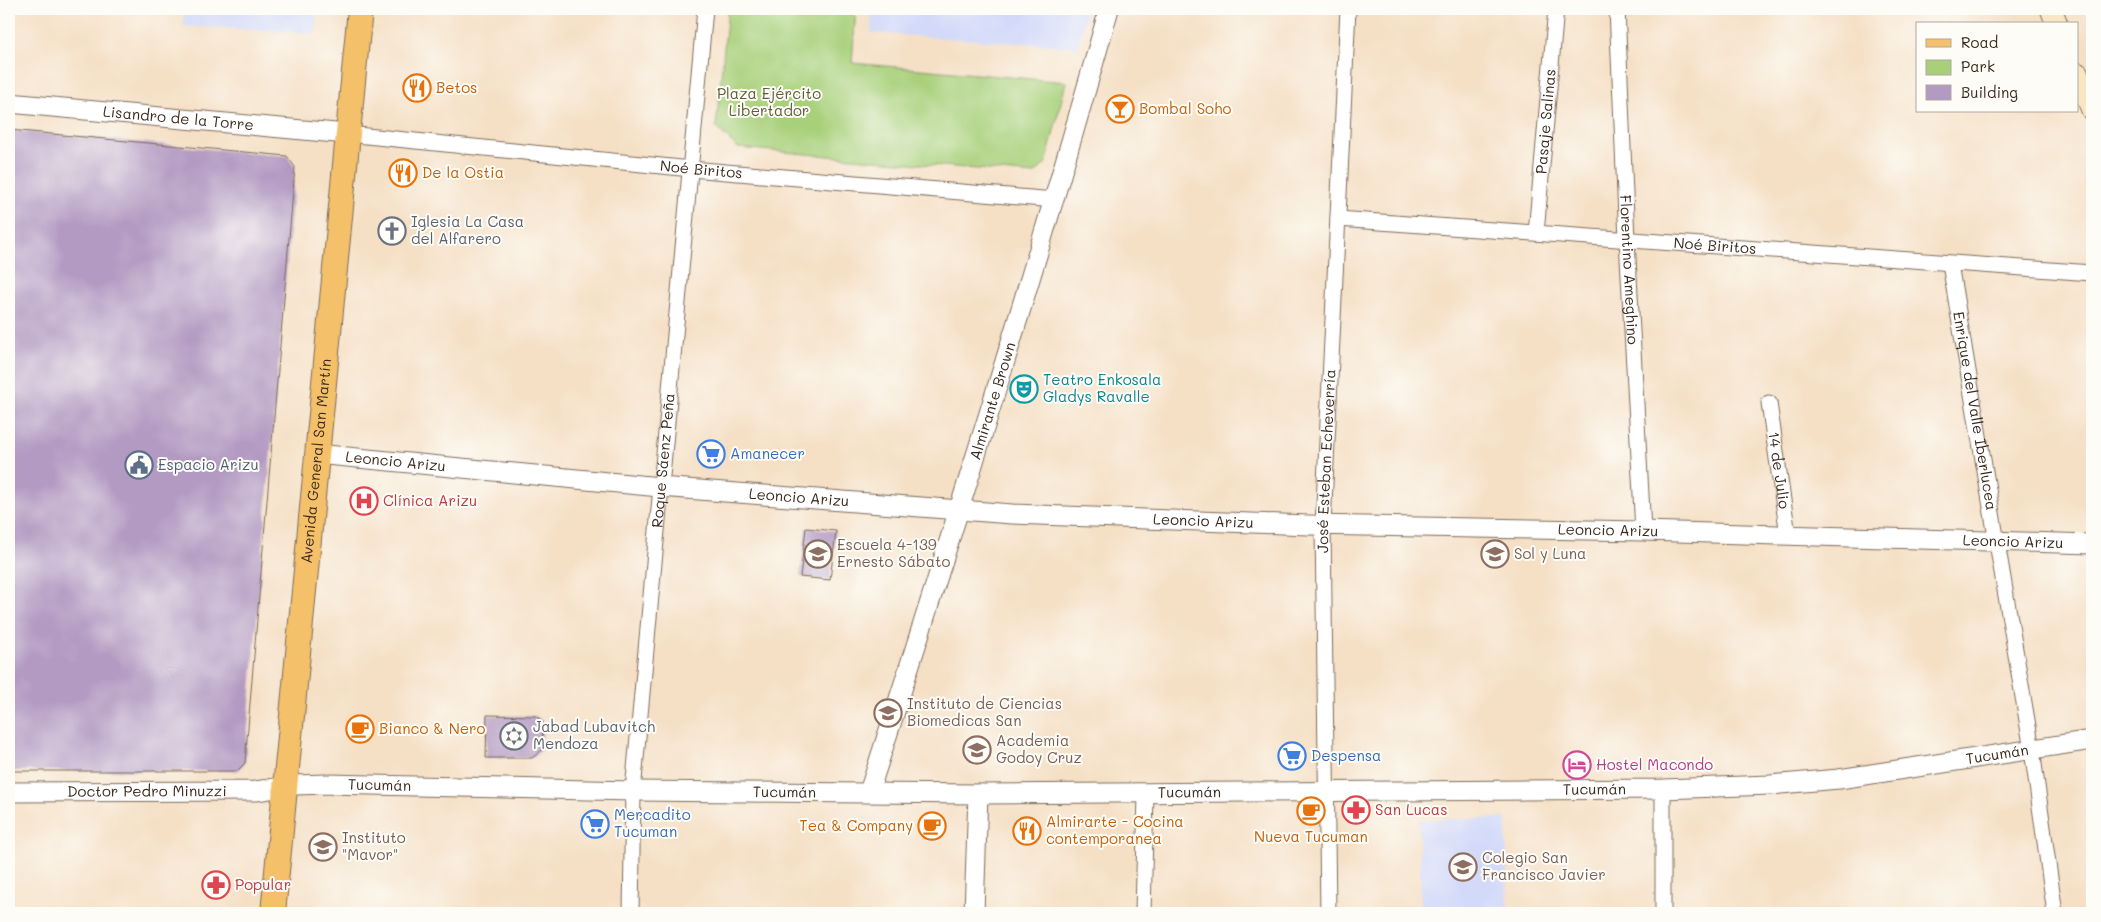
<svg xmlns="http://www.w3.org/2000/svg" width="2101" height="922" viewBox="0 0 2101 922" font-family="Mali,sans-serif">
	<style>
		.built { fill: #d2d9f9 }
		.green { fill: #a8d07a; stroke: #727d4c }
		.building { fill: #b29ac2 }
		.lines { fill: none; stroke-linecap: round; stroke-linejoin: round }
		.minor-casing { stroke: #7c6a59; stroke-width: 17 }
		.tertiary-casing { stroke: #7c6a59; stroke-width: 21 }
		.secondary-casing { stroke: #7c6a59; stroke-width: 23 }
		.primary-casing { stroke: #7c6a59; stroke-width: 26 }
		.minor { stroke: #fff; stroke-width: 15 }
		.tertiary { stroke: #fff; stroke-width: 19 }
		.secondary { stroke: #fbe6c3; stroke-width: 21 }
		.primary { stroke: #f4c16a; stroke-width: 24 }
		.labels { text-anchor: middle; stroke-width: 4; stroke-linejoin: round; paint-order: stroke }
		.food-label { font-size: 15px; fill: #c56008; stroke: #fdfcf7; text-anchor: start }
		.park-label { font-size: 15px; fill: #5c5c3a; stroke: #fdfcf7 }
		.street-label { font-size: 15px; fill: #3b2a1e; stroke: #fdfcf7 }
		.worship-label { font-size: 15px; fill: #5b616d; stroke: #fdfcf7; text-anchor: start }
		.culture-label { font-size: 15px; fill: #0d838f; stroke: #fdfcf7; text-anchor: start }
		.shop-label { font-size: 15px; fill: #366cbe; stroke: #fdfcf7; text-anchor: start }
		.service-label { font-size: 15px; fill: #4e5e75; stroke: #fdfcf7; text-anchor: start }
		.health-label { font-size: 15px; fill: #be3a42; stroke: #fdfcf7; text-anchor: start }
		.education-label { font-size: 15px; fill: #785e54; stroke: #fdfcf7; text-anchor: start }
		.hotel-label { font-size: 15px; fill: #b23c85; stroke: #fdfcf7; text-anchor: start }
	</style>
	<rect width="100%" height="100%" fill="#fdfcf7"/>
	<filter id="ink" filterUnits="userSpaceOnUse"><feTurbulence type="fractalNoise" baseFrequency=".02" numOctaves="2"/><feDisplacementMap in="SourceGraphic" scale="10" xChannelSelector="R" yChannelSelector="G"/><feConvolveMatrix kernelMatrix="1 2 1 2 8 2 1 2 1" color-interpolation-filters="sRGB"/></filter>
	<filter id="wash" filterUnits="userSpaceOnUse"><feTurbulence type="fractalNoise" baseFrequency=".0096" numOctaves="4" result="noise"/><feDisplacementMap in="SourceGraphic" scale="20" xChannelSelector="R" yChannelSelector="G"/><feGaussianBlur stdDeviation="1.12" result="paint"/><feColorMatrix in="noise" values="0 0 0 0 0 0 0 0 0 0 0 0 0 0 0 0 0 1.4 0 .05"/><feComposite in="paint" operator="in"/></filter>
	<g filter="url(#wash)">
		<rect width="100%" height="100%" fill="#f5e0c6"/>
		<g class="built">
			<polygon points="184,9 316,9 315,33 183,26"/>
			<polygon points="872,9 1087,9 1078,47 871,33"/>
			<polygon points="1506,818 1508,913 1421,913 1419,820"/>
		</g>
		<polygon class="green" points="728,9 856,9 852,63 1066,82 1046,163 1034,174 738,148 716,127"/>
		<g id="blocks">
			<g class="building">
				<polygon points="9,130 287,156 295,167 245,763 237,771 9,771"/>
				<polygon points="806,528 836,531 830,580 800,577"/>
				<polygon points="487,715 536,716 543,722 542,750 532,758 486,758"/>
			</g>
		</g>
	</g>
	<g filter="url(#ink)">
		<use href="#blocks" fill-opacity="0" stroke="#7c6a59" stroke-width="1"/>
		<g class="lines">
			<g class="minor-casing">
				<g id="minor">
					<path id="s1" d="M1617 9 1627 240 1643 531"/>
					<path id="s2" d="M347 134 691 169 1055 200"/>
					<path id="s3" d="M1338 219 2092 273"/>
					<path id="s4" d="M1536 233 1556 9"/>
					<path id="s5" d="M1950 264 2032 750 2055 913"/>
					<path id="s6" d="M1769 403 1788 535"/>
					<polyline points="1663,789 1663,913"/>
					<path id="s7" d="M631 913 633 791 705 9"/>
					<polyline points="1143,913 1146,794"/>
					<path id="s8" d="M1328 913 1323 525 1348 9"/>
				</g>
			</g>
			<g class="tertiary-casing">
				<g id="tertiary">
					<path id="s9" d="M9 103 347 134"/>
					<path id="s10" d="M316 454 660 487 1012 514 1308 525 1643 531 2092 544"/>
					<path id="s11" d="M9 792 256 791 295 785 327 784 633 791 978 794 1663 789 1770 785 1839 779 2092 740"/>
					<path id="s12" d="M869 792C953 532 1035 272 1109 9"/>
					<polyline points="974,913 978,794"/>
				</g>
			</g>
			<g class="secondary-casing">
				<g id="secondary">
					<polyline points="2051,9 2057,24"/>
					<polyline points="2077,73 2092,110"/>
				</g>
			</g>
			<g class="primary-casing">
				<g id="primary">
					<path id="s13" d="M273 913 360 9"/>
				</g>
			</g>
			<use href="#minor" class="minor"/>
			<use href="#tertiary" class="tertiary"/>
			<use href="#secondary" class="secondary"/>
			<use href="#primary" class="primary"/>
		</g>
	</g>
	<defs>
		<g id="restaurant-ring" transform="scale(1.4375)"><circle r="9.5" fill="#fdfcf7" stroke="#e8710a" stroke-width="1.5"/><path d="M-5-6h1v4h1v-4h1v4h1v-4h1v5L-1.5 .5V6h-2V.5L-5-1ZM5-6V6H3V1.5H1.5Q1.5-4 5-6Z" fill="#e8710a"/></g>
		<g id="bar-ring" transform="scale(1.4375)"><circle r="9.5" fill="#fdfcf7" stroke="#e8710a" stroke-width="1.5"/><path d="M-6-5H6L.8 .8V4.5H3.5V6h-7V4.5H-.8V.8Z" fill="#e8710a"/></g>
		<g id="church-ring" transform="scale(1.4375)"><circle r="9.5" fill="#fdfcf7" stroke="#6b7280" stroke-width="1.5"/><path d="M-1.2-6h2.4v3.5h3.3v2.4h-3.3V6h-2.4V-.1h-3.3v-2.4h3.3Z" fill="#6b7280"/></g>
		<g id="theatre-ring" transform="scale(1.4375)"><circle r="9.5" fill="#fdfcf7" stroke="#0f9aa8" stroke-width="1.5"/><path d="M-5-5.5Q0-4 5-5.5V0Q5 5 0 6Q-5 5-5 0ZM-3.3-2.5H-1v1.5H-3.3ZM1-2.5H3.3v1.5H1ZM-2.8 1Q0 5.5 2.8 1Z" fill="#0f9aa8"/></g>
		<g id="supermarket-ring" transform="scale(1.4375)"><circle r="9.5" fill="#fdfcf7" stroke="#3f7fe0" stroke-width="1.5"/><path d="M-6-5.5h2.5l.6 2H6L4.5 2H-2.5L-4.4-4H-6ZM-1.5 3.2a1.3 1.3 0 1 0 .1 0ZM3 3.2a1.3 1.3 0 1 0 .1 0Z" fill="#3f7fe0"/></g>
		<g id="civic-ring" transform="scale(1.4375)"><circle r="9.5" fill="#fdfcf7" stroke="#5c6f8a" stroke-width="1.5"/><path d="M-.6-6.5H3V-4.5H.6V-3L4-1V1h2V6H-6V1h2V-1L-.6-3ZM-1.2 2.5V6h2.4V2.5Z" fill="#5c6f8a"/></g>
		<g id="hospital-ring" transform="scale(1.4375)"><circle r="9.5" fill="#fdfcf7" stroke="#e0444e" stroke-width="1.5"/><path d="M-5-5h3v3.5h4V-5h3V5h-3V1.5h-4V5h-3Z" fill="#e0444e"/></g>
		<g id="school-ring" transform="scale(1.4375)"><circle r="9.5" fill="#fdfcf7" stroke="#8d6e63" stroke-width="1.5"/><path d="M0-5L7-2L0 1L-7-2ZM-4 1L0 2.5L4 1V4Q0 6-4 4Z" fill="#8d6e63"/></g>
		<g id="university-ring" transform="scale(1.4375)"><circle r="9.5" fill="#fdfcf7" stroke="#8d6e63" stroke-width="1.5"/><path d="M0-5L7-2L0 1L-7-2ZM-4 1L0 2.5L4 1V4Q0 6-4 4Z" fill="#8d6e63"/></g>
		<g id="cafe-ring" transform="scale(1.4375)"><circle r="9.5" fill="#fdfcf7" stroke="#e8710a" stroke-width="1.5"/><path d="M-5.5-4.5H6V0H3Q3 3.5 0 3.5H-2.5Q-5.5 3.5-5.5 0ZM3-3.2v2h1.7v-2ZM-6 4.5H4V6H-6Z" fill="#e8710a"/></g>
		<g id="synagogue-ring" transform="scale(1.4375)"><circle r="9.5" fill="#fdfcf7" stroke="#6b7280" stroke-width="1.5"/><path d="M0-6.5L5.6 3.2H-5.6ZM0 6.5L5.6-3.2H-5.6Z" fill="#6b7280"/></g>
		<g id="hotel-ring" transform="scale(1.4375)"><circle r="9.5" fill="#fdfcf7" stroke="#d1479c" stroke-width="1.5"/><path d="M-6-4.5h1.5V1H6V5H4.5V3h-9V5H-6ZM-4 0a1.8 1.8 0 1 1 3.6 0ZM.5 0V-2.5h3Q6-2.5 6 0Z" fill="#d1479c"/></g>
		<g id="pharmacy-ring" transform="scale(1.4375)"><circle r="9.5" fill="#fdfcf7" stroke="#e0444e" stroke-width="1.5"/><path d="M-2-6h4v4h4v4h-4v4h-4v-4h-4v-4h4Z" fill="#e0444e"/></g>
	</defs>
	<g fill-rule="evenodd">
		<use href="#restaurant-ring" x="417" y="88"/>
		<use href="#bar-ring" x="1120" y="109"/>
		<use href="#restaurant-ring" x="403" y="173"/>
		<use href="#church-ring" x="392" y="231"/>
		<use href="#theatre-ring" x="1024" y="389"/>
		<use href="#supermarket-ring" x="711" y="454"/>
		<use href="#civic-ring" x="139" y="465"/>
		<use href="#hospital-ring" x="364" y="501"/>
		<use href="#school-ring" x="818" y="554"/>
		<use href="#school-ring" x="1495" y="554"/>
		<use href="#university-ring" x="888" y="713"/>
		<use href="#cafe-ring" x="360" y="729"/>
		<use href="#synagogue-ring" x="514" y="736"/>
		<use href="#school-ring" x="977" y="750"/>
		<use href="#supermarket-ring" x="1292" y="756"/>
		<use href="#hotel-ring" x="1577" y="765"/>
		<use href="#pharmacy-ring" x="1356" y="810"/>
		<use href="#cafe-ring" x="1311" y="811"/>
		<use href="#supermarket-ring" x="595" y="824"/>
		<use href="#cafe-ring" x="932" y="826"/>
		<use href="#restaurant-ring" x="1027" y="831"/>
		<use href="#university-ring" x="323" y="847"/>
		<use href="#school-ring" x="1463" y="867"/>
		<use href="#pharmacy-ring" x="216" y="885"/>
	</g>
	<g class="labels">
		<g class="food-label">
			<text x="436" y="93">Betos</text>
			<text x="1139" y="114">Bombal Soho</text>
			<text x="422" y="178">De la Ostia</text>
			<text x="379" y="734">Bianco &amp; Nero</text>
			<text x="1046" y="827">Almirarte - Cocina<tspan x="1046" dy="17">contemporanea</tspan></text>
			<text x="913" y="831" text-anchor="end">Tea &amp; Company</text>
			<text x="1311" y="842" text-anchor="middle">Nueva Tucuman</text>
		</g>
		<g class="park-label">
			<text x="769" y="99">Plaza Ejército<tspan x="769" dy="17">Libertador</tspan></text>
		</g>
		<g class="street-label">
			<text dy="5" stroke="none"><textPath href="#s9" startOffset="170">Lisandro de la Torre</textPath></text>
			<text dy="5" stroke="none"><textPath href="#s4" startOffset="112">Pasaje Salinas</textPath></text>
			<text dy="5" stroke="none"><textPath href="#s2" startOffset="356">Noé Biritos</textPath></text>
			<text dy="5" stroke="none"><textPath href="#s3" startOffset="378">Noé Biritos</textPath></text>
			<text dy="5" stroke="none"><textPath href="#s1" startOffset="261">Florentino Ameghino</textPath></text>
			<text dy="5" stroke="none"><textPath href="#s12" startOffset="410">Almirante Brown</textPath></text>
			<text dy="5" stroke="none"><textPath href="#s5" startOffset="149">Enrique del Valle Iberlucea</textPath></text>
			<text dy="5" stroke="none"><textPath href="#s13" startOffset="454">Avenida General San Martín</textPath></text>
			<text dy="5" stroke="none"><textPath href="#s7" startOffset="454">Roque Sáenz Peña</textPath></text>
			<text dy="5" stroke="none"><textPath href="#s8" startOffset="452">José Esteban Echeverría</textPath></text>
			<text dy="5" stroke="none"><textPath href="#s10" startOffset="80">Leoncio Arizu</textPath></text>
			<text dy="5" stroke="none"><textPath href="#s6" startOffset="68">14 de Julio</textPath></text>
			<text dy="5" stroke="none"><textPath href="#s10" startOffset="485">Leoncio Arizu</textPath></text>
			<text dy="5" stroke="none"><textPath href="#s10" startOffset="890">Leoncio Arizu</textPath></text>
			<text dy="5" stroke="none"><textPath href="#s10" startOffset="1295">Leoncio Arizu</textPath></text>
			<text dy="5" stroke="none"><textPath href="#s10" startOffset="1700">Leoncio Arizu</textPath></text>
			<text dy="5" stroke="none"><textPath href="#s11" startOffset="1991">Tucumán</textPath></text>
			<text dy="5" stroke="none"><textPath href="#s11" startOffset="371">Tucumán</textPath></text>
			<text dy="5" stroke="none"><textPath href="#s11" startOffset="1586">Tucumán</textPath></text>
			<text dy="5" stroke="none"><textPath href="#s11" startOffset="776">Tucumán</textPath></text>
			<text dy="5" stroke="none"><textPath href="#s11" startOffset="138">Doctor Pedro Minuzzi</textPath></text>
			<text dy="5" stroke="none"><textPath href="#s11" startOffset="1181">Tucumán</textPath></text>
		</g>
		<g class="worship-label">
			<text x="411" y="227">Iglesia La Casa<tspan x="411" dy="17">del Alfarero</tspan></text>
			<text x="533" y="732">Jabad Lubavitch<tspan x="533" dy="17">Mendoza</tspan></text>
		</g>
		<g class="culture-label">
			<text x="1043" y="385">Teatro Enkosala<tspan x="1043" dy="17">Gladys Ravalle</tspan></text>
		</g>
		<g class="shop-label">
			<text x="730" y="459">Amanecer</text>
			<text x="1311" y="761">Despensa</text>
			<text x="614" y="820">Mercadito<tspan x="614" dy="17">Tucuman</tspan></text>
		</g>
		<g class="service-label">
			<text x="158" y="470">Espacio Arizu</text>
		</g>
		<g class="health-label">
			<text x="383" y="506">Clínica Arizu</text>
			<text x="1375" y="815">San Lucas</text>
			<text x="235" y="890">Popular</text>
		</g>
		<g class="education-label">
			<text x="837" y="550">Escuela 4-139<tspan x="837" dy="17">Ernesto Sábato</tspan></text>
			<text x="1514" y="559">Sol y Luna</text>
			<text x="907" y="709">Instituto de Ciencias<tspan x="907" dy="17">Biomedicas San</tspan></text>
			<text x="996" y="746">Academia<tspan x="996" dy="17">Godoy Cruz</tspan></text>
			<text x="342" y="843">Instituto<tspan x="342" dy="17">"Mavor"</tspan></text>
			<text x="1482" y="863">Colegio San<tspan x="1482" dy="17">Francisco Javier</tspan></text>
		</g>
		<g class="hotel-label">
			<text x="1596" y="770">Hostel Macondo</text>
		</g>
	</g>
	<rect width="2101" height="922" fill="none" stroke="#fdfcf7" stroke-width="30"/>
	<rect x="1916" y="22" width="162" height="90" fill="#fdfcf7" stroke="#afa8a0"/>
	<rect x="1926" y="39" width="25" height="8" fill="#f4c16a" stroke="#afa8a0"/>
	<text x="1961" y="48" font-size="15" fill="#3b2a1e">Road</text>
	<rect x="1926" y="60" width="25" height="15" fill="#a8d07a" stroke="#afa8a0"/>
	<text x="1961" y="72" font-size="15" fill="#3b2a1e">Park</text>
	<rect x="1926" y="85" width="25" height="15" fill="#b29ac2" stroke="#afa8a0"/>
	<text x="1961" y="98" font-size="15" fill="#3b2a1e">Building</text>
</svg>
